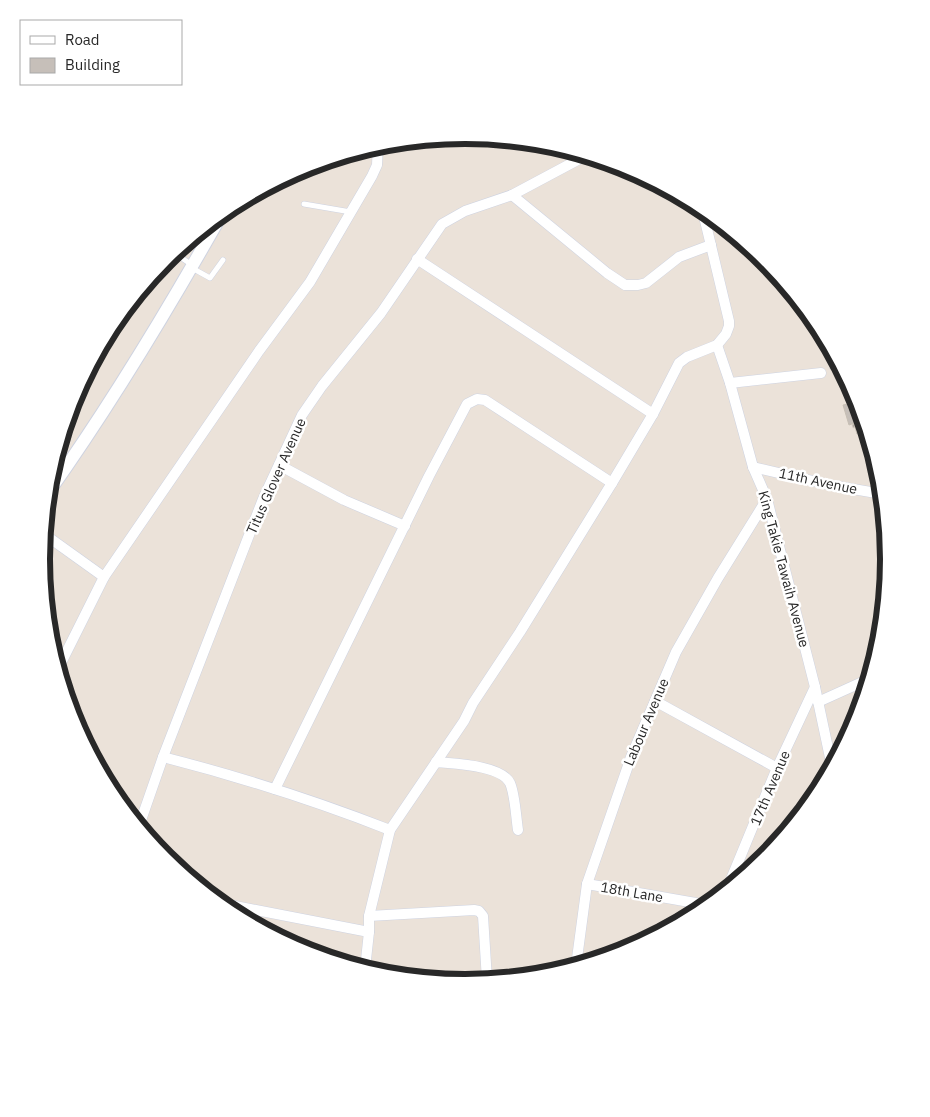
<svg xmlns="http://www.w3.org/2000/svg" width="930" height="1117" viewBox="0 0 930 1117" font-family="'IBM Plex Sans',sans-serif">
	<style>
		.building { fill: #c6bfb9; stroke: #c6beb3; filter: url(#shadow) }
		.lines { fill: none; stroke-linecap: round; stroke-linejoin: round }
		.service-casing { stroke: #ced3e1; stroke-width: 6 }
		.minor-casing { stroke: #ced3e1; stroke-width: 11 }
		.tertiary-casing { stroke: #ced3e1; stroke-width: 14 }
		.path { stroke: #c3c3c3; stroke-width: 2; stroke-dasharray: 4 2.5; stroke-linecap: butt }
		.service { stroke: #fff; stroke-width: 5 }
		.minor { stroke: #fff; stroke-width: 10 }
		.tertiary { stroke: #fff; stroke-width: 12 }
		.labels { text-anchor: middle; stroke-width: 5; stroke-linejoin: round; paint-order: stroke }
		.street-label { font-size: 14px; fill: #282828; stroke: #fff }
		.rim { fill: none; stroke: #282828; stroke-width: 6 }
	</style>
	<defs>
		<filter id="shadow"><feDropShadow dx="4.5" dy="2.5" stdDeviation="0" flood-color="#0004"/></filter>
	</defs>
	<rect width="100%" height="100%" fill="#ebe2d9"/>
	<polygon class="building" points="856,395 867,431 857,434 854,423 849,425 843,405 848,404 846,398"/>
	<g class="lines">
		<g class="service-casing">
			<g id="service">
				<polyline points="304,204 351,212"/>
				<polyline points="173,252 192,265"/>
				<polyline points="192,268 210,278 223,260"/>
			</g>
		</g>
		<g class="minor-casing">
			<g id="minor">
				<polyline points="512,195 607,273 625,285 638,285 646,283 679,257 711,245"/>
				<polyline points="417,259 653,414"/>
				<polyline points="717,345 730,383 753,467 767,499 815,687 832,767"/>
				<polyline points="730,383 821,373"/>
				<polyline points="279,465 344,500 405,526"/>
				<polyline points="753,467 830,485 882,494"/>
				<polyline points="44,534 104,577"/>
				<polyline points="58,669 104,577 259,351 310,282 372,176 377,165 378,144"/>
				<polyline points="655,701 777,768"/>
				<polyline points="818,702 869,679"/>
				<path d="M163 757C241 777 316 801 390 830"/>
				<path d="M436 762C455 764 501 765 510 783 515 794 516 817 518 830"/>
				<polyline points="275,789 429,476 467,404 477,399 485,400 612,483"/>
				<polyline points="139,826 163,757 263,499 302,415 322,386 381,313 442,224 465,211 512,195 587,155"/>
				<polyline points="587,884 707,905"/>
				<polyline points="727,889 777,768 815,687"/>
				<polyline points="220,903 369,932"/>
				<polyline points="369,916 474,910 479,911 483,916 487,980"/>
				<polyline points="576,966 587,884 631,757 676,652 718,578 767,499"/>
				<polyline points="365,969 369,932 369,916 390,830 464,721 473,703 520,632 612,483 653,414 679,363 687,357 717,345 726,334 729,326 729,321 702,208"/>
			</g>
		</g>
		<g class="tertiary-casing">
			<path id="tertiary" d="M48 493C112 403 169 308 223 212"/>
		</g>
		<polyline class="path" points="830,369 839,364"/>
		<use href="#service" class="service"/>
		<use href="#minor" class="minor"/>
		<use href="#tertiary" class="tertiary"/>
	</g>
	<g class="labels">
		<g class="street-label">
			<text transform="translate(276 476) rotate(-66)" y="5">Titus Glover Avenue</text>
			<text transform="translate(818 481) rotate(12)" y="5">11th Avenue</text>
			<text transform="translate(784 569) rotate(75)" y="5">King Takie Tawaih Avenue</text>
			<text transform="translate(646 722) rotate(-67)" y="5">Labour Avenue</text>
			<text transform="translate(770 788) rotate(-67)" y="5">17th Avenue</text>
			<text transform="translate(632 892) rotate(10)" y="5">18th Lane</text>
		</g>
	</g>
	<path d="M0 0H930V1117H0ZM50 559a415 415 0 1 1 830 0a415 415 0 1 1-830 0Z" fill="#fff" fill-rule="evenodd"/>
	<path class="rim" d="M50 559a415 415 0 1 1 830 0a415 415 0 1 1-830 0Z"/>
	<rect x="20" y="20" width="162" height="65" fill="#ffffff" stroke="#a9a9a9"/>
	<rect x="30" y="36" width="25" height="8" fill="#ffffff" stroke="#a9a9a9"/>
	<text x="65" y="45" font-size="15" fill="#282828">Road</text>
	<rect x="30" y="58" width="25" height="15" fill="#c6bfb9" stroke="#a9a9a9"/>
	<text x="65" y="70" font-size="15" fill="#282828">Building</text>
</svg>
